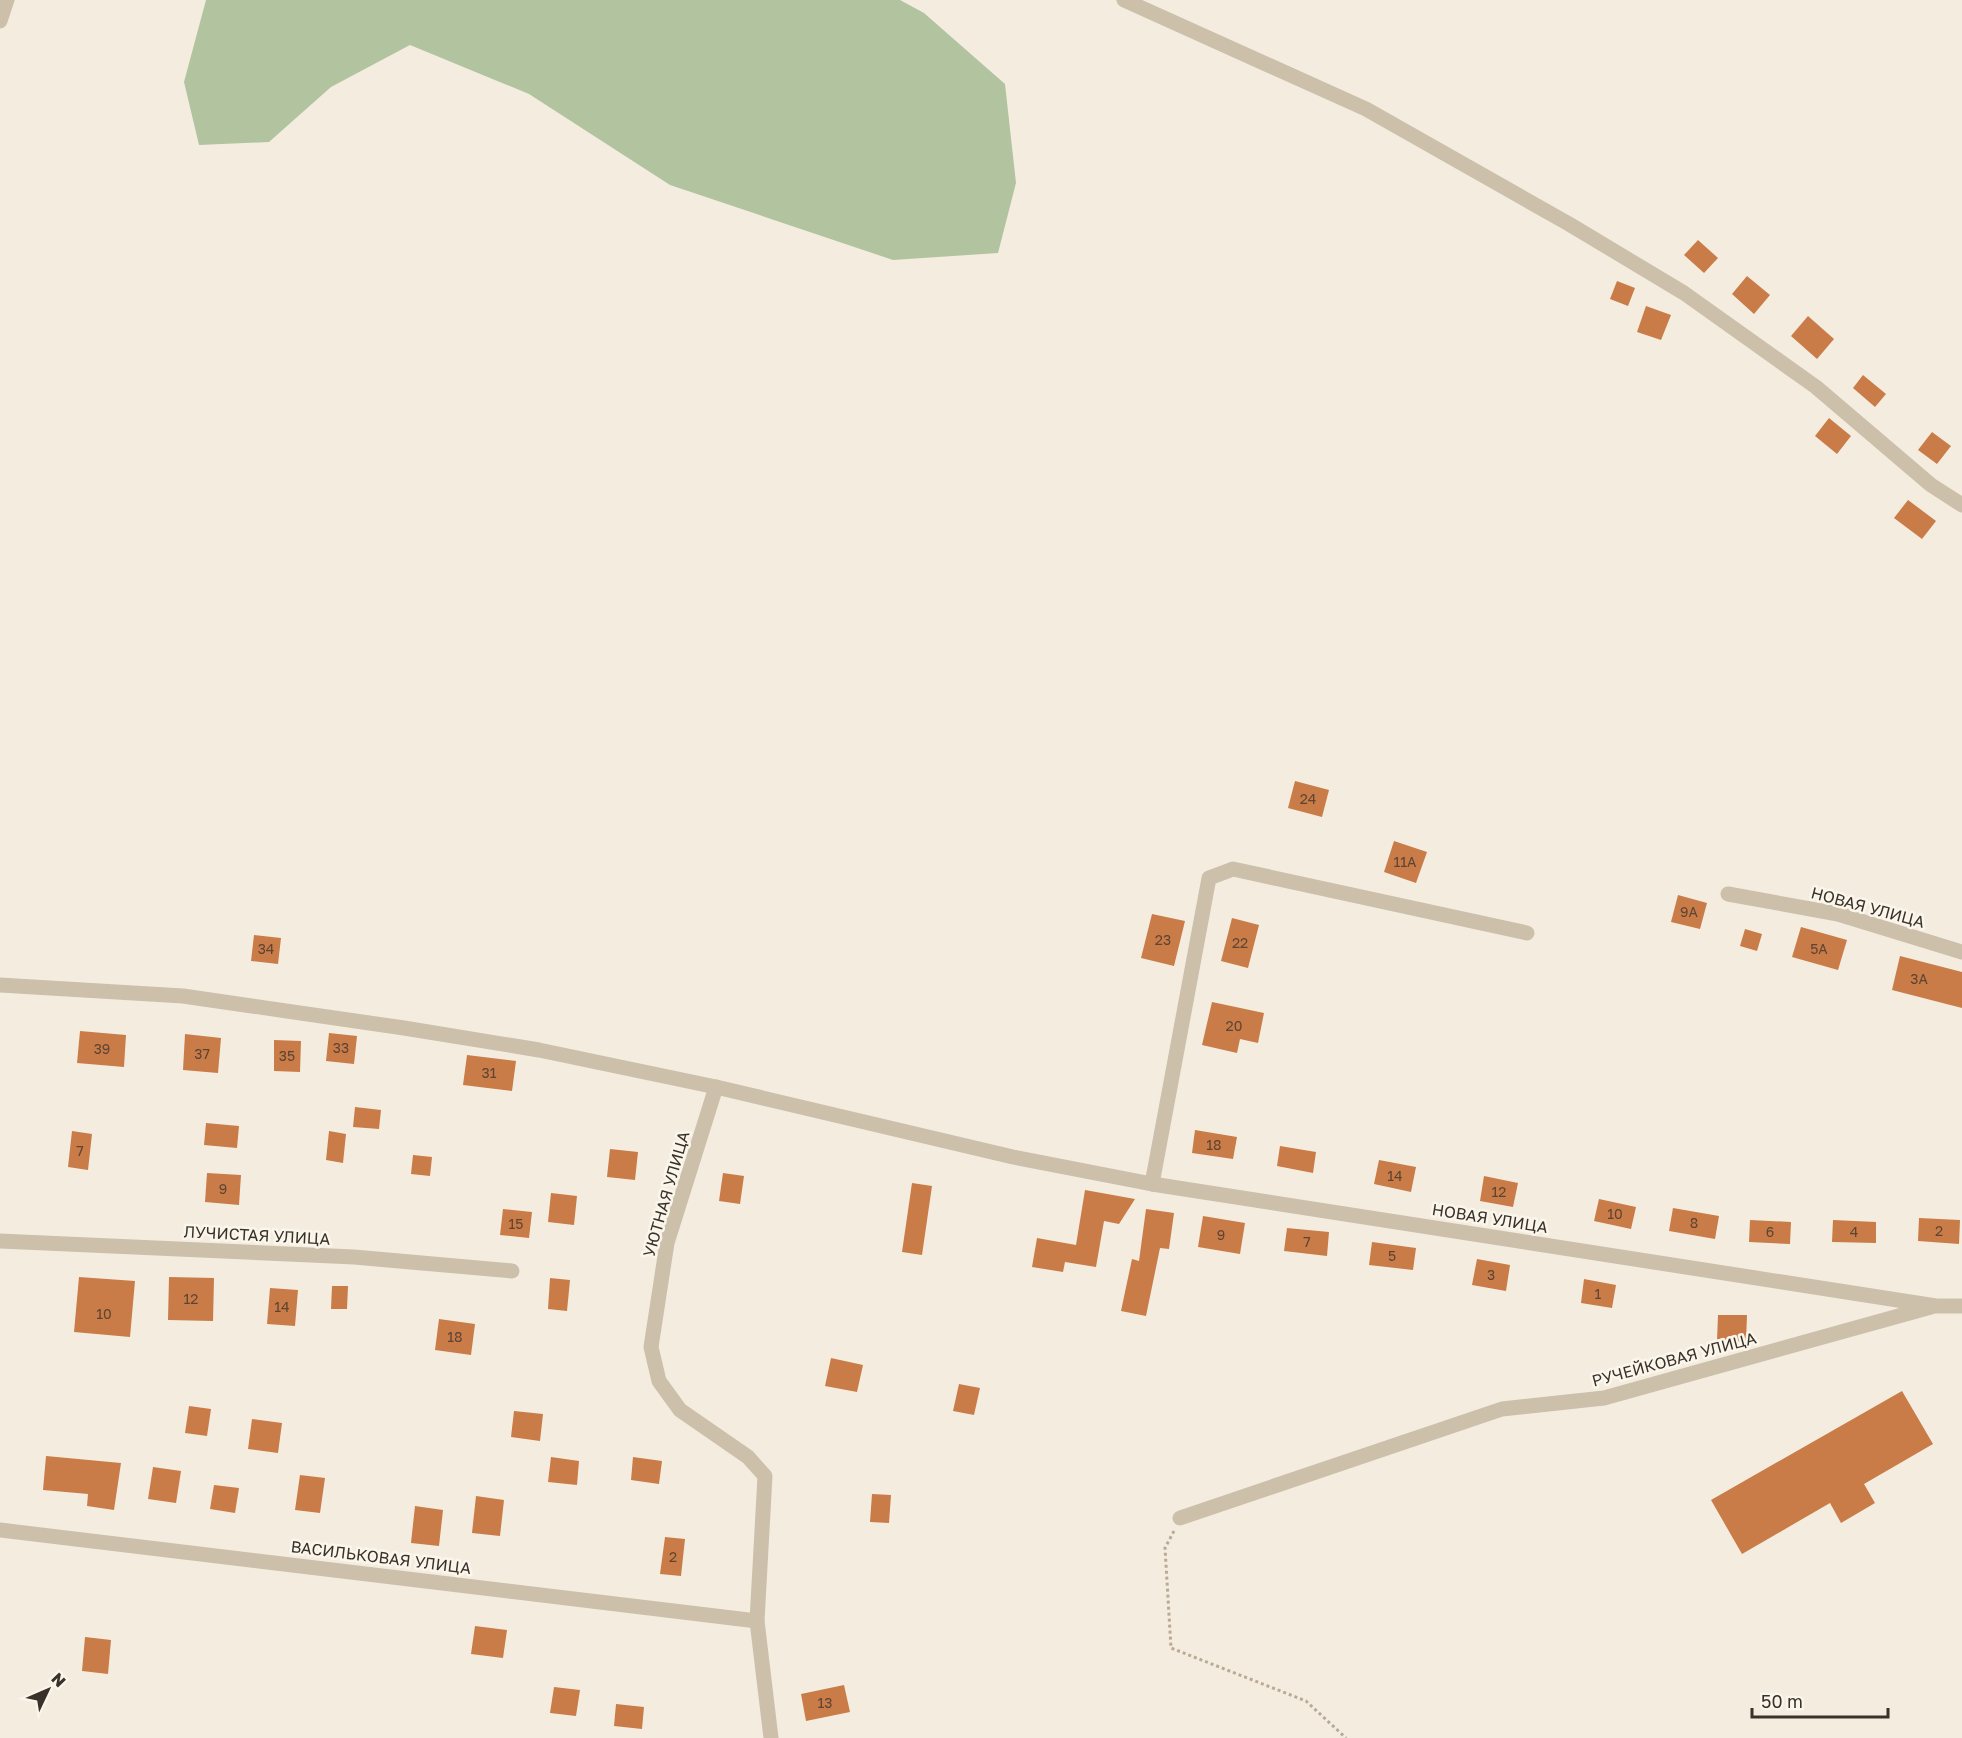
<svg xmlns="http://www.w3.org/2000/svg" width="1962" height="1738" viewBox="0 0 1962 1738" font-family="'Golos Text',sans-serif">
	<style>
		.green { fill: #b1c49f }
		.building { fill: #c97c48 }
		.lines { fill: none; stroke-linecap: round; stroke-linejoin: round }
		.path { stroke: #b9aa95; stroke-width: 3; stroke-dasharray: 3 3; stroke-linecap: butt }
		.minor { stroke: #cdc0ab; stroke-width: 15 }
		.labels { text-anchor: middle; stroke-width: 5; stroke-linejoin: round; paint-order: stroke }
		.number-label { font-size: 14px; fill: #5e4432 }
		.street-label { font-size: 16px; fill: #3a322a; stroke: #fbf6ec }
	</style>
	<rect width="100%" height="100%" fill="#f4eddf"/>
	<polygon class="green" points="206,0 900,0 924,13 1005,84 1016,183 998,253 893,260 670,185 529,94 410,45 331,87 269,142 199,145 184,82"/>
	<g class="building">
		<polygon points="1698,240 1718,258 1704,273 1684,255"/>
		<polygon points="1747,276 1770,295 1754,314 1732,294"/>
		<polygon points="1617,281 1635,288 1628,306 1610,299"/>
		<polygon points="1646,306 1671,315 1661,340 1637,332"/>
		<polygon points="1808,316 1834,339 1817,359 1791,336"/>
		<polygon points="1863,375 1886,394 1875,407 1853,388"/>
		<polygon points="1829,418 1851,436 1837,454 1815,436"/>
		<polygon points="1932,432 1951,446 1937,464 1918,450"/>
		<polygon points="1908,500 1936,521 1922,539 1894,518"/>
		<polygon points="1295,781 1329,790 1322,817 1288,808"/>
		<polygon points="1394,841 1427,852 1416,883 1384,872"/>
		<polygon points="1678,895 1707,903 1700,929 1671,922"/>
		<polygon points="1152,914 1185,921 1174,966 1141,958"/>
		<polygon points="1232,918 1259,925 1248,968 1221,961"/>
		<polygon points="1801,927 1847,940 1838,970 1792,957"/>
		<polygon points="1745,929 1762,934 1757,951 1740,946"/>
		<polygon points="254,935 281,938 278,964 251,961"/>
		<polygon points="1900,956 1962,972 1962,1008 1892,990"/>
		<polygon points="1212,1002 1264,1013 1258,1043 1240,1039 1237,1053 1202,1045"/>
		<polygon points="80,1031 126,1035 124,1067 77,1063"/>
		<polygon points="329,1033 357,1036 354,1064 326,1061"/>
		<polygon points="185,1034 221,1038 218,1073 183,1070"/>
		<polygon points="274,1040 301,1041 300,1072 274,1071"/>
		<polygon points="467,1055 516,1061 512,1091 463,1085"/>
		<polygon points="355,1107 381,1110 379,1129 353,1127"/>
		<polygon points="206,1123 239,1126 237,1148 204,1145"/>
		<polygon points="1195,1130 1237,1137 1233,1159 1192,1153"/>
		<polygon points="72,1131 92,1134 88,1170 68,1167"/>
		<polygon points="329,1131 346,1134 343,1163 326,1160"/>
		<polygon points="1280,1146 1316,1152 1313,1173 1277,1166"/>
		<polygon points="610,1149 638,1152 635,1180 607,1177"/>
		<polygon points="413,1155 432,1157 430,1176 411,1174"/>
		<polygon points="1379,1160 1416,1167 1411,1192 1374,1184"/>
		<polygon points="207,1173 241,1175 239,1205 205,1202"/>
		<polygon points="723,1173 744,1176 740,1204 719,1201"/>
		<polygon points="1484,1176 1518,1183 1513,1207 1480,1201"/>
		<polygon points="912,1183 932,1186 922,1255 902,1252"/>
		<polygon points="1085,1190 1135,1199 1119,1224 1104,1221 1096,1267 1065,1262 1063,1272 1032,1267 1037,1238 1076,1245"/>
		<polygon points="551,1193 577,1196 574,1225 548,1222"/>
		<polygon points="1599,1199 1636,1207 1631,1229 1594,1221"/>
		<polygon points="1673,1208 1719,1216 1715,1239 1669,1231"/>
		<polygon points="503,1209 532,1212 529,1238 500,1235"/>
		<polygon points="1146,1209 1174,1213 1169,1249 1160,1248 1146,1316 1121,1311 1132,1259 1139,1261"/>
		<polygon points="1203,1216 1245,1223 1240,1254 1198,1247"/>
		<polygon points="1919,1218 1960,1220 1959,1244 1918,1241"/>
		<polygon points="1750,1220 1791,1222 1790,1244 1749,1242"/>
		<polygon points="1833,1220 1876,1222 1876,1243 1832,1242"/>
		<polygon points="1287,1228 1329,1232 1327,1256 1284,1251"/>
		<polygon points="1372,1242 1416,1248 1413,1270 1369,1265"/>
		<polygon points="1477,1259 1510,1265 1506,1291 1472,1285"/>
		<polygon points="79,1277 135,1281 130,1337 74,1332"/>
		<polygon points="169,1277 214,1278 213,1321 168,1320"/>
		<polygon points="550,1278 570,1280 567,1311 548,1309"/>
		<polygon points="1584,1279 1616,1285 1612,1308 1581,1303"/>
		<polygon points="332,1286 348,1286 347,1309 331,1309"/>
		<polygon points="270,1288 298,1290 295,1326 267,1324"/>
		<polygon points="1718,1315 1747,1315 1746,1342 1717,1341"/>
		<polygon points="439,1319 475,1324 471,1355 435,1350"/>
		<polygon points="831,1358 863,1365 857,1392 825,1386"/>
		<polygon points="959,1384 980,1388 974,1415 953,1411"/>
		<polygon points="1902,1391 1933,1444 1864,1484 1875,1503 1841,1523 1830,1503 1742,1554 1711,1500"/>
		<polygon points="189,1406 211,1409 207,1436 185,1433"/>
		<polygon points="514,1411 543,1414 540,1441 511,1437"/>
		<polygon points="252,1419 282,1423 278,1453 248,1449"/>
		<polygon points="46,1456 121,1463 114,1510 87,1506 88,1494 43,1490"/>
		<polygon points="551,1457 579,1461 577,1485 548,1482"/>
		<polygon points="633,1457 662,1461 659,1484 631,1480"/>
		<polygon points="153,1467 181,1471 176,1503 148,1499"/>
		<polygon points="300,1475 325,1478 320,1513 295,1510"/>
		<polygon points="214,1485 239,1488 235,1513 210,1509"/>
		<polygon points="872,1494 891,1495 889,1523 870,1522"/>
		<polygon points="476,1496 504,1500 500,1536 472,1533"/>
		<polygon points="415,1506 443,1510 439,1546 411,1543"/>
		<polygon points="665,1537 685,1539 681,1576 660,1574"/>
		<polygon points="475,1626 507,1630 503,1658 471,1654"/>
		<polygon points="85,1637 111,1640 108,1674 82,1671"/>
		<polygon points="844,1685 850,1712 806,1721 801,1694"/>
		<polygon points="554,1687 580,1690 576,1716 550,1713"/>
		<polygon points="616,1704 644,1707 642,1729 614,1726"/>
	</g>
	<g class="lines">
		<polyline class="path" points="1174,1531 1165,1548 1171,1648 1306,1701 1346,1738"/>
		<g class="minor">
			<polyline points="1124,0 1366,109 1569,224 1684,293 1816,387 1931,485 1962,505"/>
			<polyline points="0,21 7,0"/>
			<polyline points="1728,894 1838,914 1962,952"/>
			<polyline points="0,985 183,996 404,1028 539,1050 716,1087 1013,1157 1152,1184 1936,1306 1962,1306"/>
			<polyline points="716,1087 667,1243 651,1347 659,1381 680,1410 748,1457 765,1476 757,1621 771,1738"/>
			<polyline points="1152,1184 1209,878 1233,869 1527,933"/>
			<polyline points="0,1241 354,1257 512,1271"/>
			<polyline points="1180,1518 1502,1409 1604,1398 1931,1307"/>
			<polyline points="0,1530 757,1621"/>
		</g>
	</g>
	<g class="labels">
		<g class="number-label">
			<text x="1308" y="804">24</text>
			<text x="1405" y="867">11А</text>
			<text x="1689" y="917">9А</text>
			<text x="1163" y="945">23</text>
			<text x="1240" y="948">22</text>
			<text x="266" y="954">34</text>
			<text x="1819" y="954">5А</text>
			<text x="1919" y="984">3А</text>
			<text x="1234" y="1031">20</text>
			<text x="341" y="1053">33</text>
			<text x="102" y="1054">39</text>
			<text x="202" y="1059">37</text>
			<text x="287" y="1061">35</text>
			<text x="489" y="1078">31</text>
			<text x="1214" y="1150">18</text>
			<text x="80" y="1156">7</text>
			<text x="1395" y="1181">14</text>
			<text x="223" y="1194">9</text>
			<text x="1499" y="1197">12</text>
			<text x="1615" y="1219">10</text>
			<text x="1694" y="1228">8</text>
			<text x="516" y="1229">15</text>
			<text x="1939" y="1236">2</text>
			<text x="1770" y="1237">6</text>
			<text x="1854" y="1237">4</text>
			<text x="1221" y="1240">9</text>
			<text x="1307" y="1247">7</text>
			<text x="1392" y="1261">5</text>
			<text x="1491" y="1280">3</text>
			<text x="1598" y="1299">1</text>
			<text x="191" y="1304">12</text>
			<text x="282" y="1312">14</text>
			<text x="104" y="1319">10</text>
			<text x="455" y="1342">18</text>
			<text x="673" y="1562">2</text>
			<text x="825" y="1708">13</text>
		</g>
		<g class="street-label">
			<text transform="translate(1868 907) rotate(15)" y="6">НОВАЯ УЛИЦА</text>
			<text transform="translate(666 1194) rotate(-74)" y="6">УЮТНАЯ УЛИЦА</text>
			<text transform="translate(1490 1218) rotate(9)" y="6">НОВАЯ УЛИЦА</text>
			<text transform="translate(257 1235) rotate(3)" y="6">ЛУЧИСТАЯ УЛИЦА</text>
			<text transform="translate(1674 1359) rotate(-15)" y="6">РУЧЕЙКОВАЯ УЛИЦА</text>
			<text transform="translate(381 1557) rotate(7)" y="6">ВАСИЛЬКОВАЯ УЛИЦА</text>
		</g>
	</g>
	<g transform="translate(48 1690) rotate(46)" stroke="#fbf6ec" stroke-width="4.5" paint-order="stroke">
	<path d="M0-4.5L10 22L0 15L-10 22Z" fill="#3a322a"/>
	<text y="-9" font-size="16" font-weight="bold" text-anchor="middle" fill="#3a322a">N</text>
	</g>
	<path d="M1752 1708v9h136v-9" fill="none" stroke="#3a322a" stroke-width="3"/>
	<text x="1761" y="1708" font-size="18" fill="#3a322a" stroke="#fbf6ec" stroke-width="4.5" paint-order="stroke">50 m</text>
</svg>
